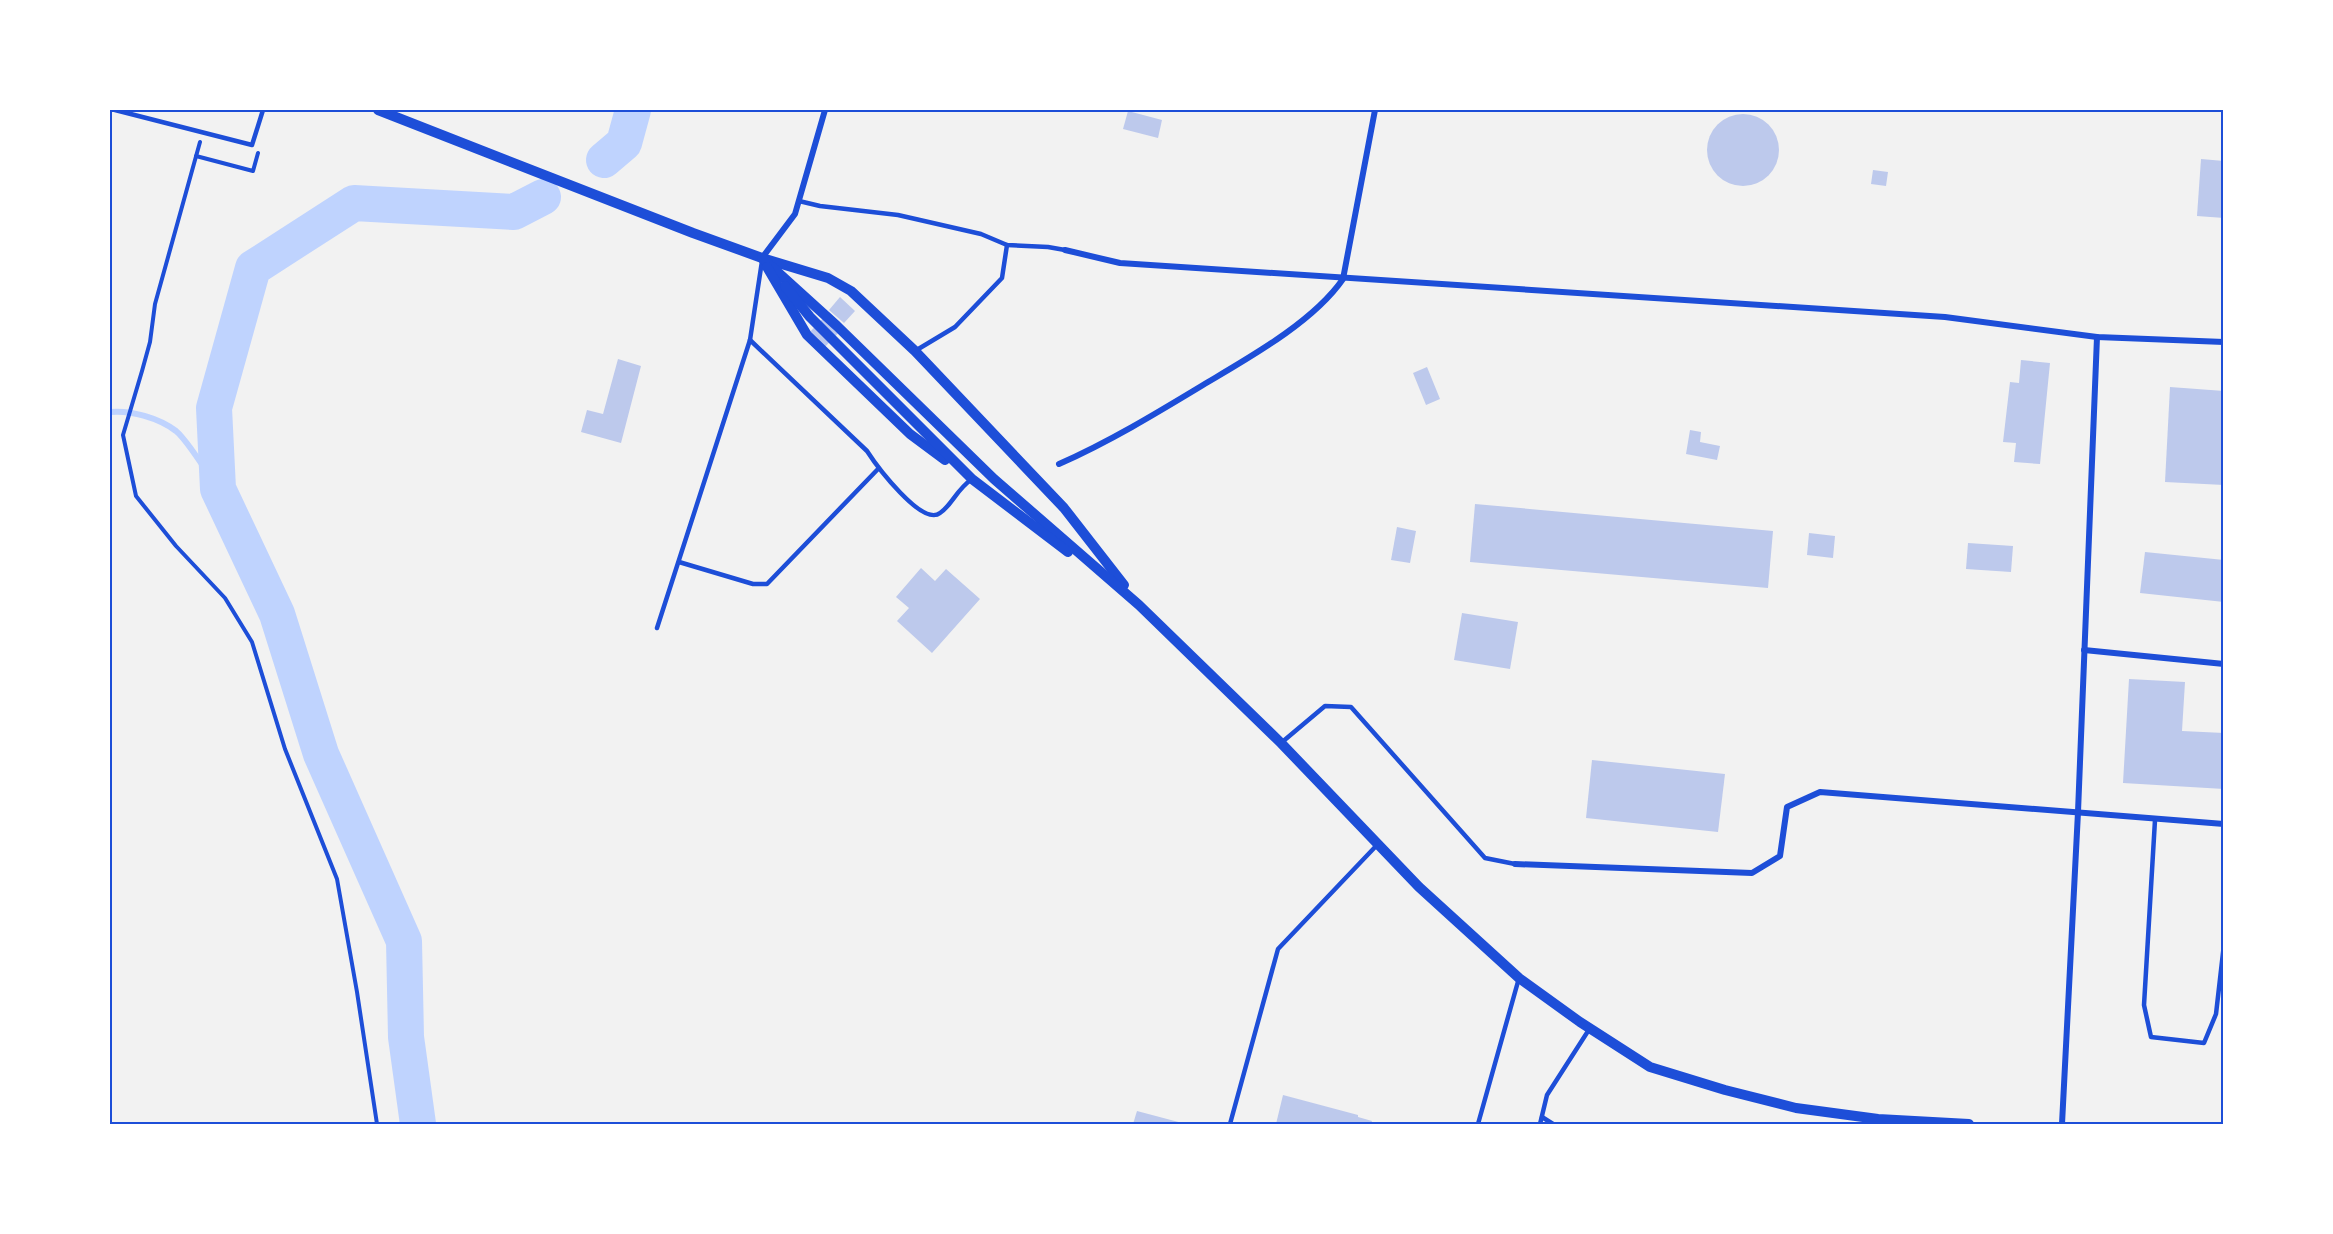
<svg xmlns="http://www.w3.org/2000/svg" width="2333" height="1234" viewBox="0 0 2333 1234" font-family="'Noto Sans',sans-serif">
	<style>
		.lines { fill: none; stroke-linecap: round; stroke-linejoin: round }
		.stream { stroke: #bfd3fe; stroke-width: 6 }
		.river { stroke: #bfd3fe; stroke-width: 36 }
		.building { fill: #bdc9ec }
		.path { stroke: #1d4ed8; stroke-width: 4 }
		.service { stroke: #1d4ed8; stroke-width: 4.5 }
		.minor { stroke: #1d4ed8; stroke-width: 6 }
		.tertiary { stroke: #1d4ed8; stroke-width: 10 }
		.neatline { fill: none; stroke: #1d4ed8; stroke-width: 2 }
	</style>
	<rect width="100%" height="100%" fill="#f2f2f2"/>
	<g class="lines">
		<path class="stream" d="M110 412C131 410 159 418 176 431 187 440 209 475 218 489"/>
		<g class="river">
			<polyline points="604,160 624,143 633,110"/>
			<polyline points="418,1124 406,1037 404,941 321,754 277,614 218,489 214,408 253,268 354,203 514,212 543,197"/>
		</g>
	</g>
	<g class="building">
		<polygon points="1128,111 1162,120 1158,138 1123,129"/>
		<circle cx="1743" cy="150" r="36"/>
		<polygon points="2201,159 2224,161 2224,218 2197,216"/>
		<polygon points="1873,170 1888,172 1886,186 1871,184"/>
		<polygon points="840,297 855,311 844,323 829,310"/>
		<polygon points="829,312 844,327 822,350 807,335"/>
		<polygon points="618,359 641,366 621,443 581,432 587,410 603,414"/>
		<polygon points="2021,360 2050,363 2040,464 2014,462 2016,443 2003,442 2010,382 2019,383"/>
		<polygon points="1427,367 1440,399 1426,405 1413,373"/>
		<polygon points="2170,387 2224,391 2224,485 2165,482"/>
		<polygon points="1690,430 1701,432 1700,442 1720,446 1717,460 1686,454"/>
		<polygon points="1475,504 1773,531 1768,588 1470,562"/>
		<polygon points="1397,527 1416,531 1410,563 1391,560"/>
		<polygon points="1809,533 1835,536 1833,558 1807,555"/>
		<polygon points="1968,543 2013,546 2011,572 1966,569"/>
		<polygon points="2145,552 2224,560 2224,602 2140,593"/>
		<polygon points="921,568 935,581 946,569 980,599 932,653 897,621 909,608 896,597"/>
		<polygon points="1462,613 1518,622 1510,669 1454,660"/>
		<polygon points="2129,679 2185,682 2182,731 2224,733 2224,789 2123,783"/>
		<polygon points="1592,760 1725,774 1718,832 1586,818"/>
		<polygon points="1283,1095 1358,1115 1358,1117 1372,1121 1371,1124 1276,1124"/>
		<polygon points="1137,1111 1186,1124 1133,1124"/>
	</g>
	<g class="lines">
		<g class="path">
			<polyline points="200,142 155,304 150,342 142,371 123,435 136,496 176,546 225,598 252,642 285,749 337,879 357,992 377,1124"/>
			<polyline points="196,156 253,171 258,153"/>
		</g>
		<g class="service">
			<polyline points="115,110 252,145 263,110"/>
			<polyline points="799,201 820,206 898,215 981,234 1007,245 1048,247 1065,250"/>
			<path d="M750 340 867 451C876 465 922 527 940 513 952 505 956 490 972 479"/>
			<polyline points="915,351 955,327 1002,278 1007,245"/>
			<polyline points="679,562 753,584 767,584 878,469"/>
			<polyline points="657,628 750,340 762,261"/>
			<polyline points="1281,743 1325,706 1351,707 1485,858 1515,864"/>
			<polyline points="2155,820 2144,1005 2151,1037 2204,1043 2216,1014 2224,944"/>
			<polyline points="1542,1117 1553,1124"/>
			<polyline points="1230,1124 1278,949 1377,845"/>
			<polyline points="1478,1124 1519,978"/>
			<polyline points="1540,1124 1547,1095 1590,1028"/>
		</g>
		<g class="minor">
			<polyline points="1065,250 1120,263 1945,317 2097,337 2224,342"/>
			<polyline points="762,258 795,214 825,110"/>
			<path d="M1059 464C1111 441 1160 411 1208 382 1252 356 1314 321 1343 279L1375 110"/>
			<polyline points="2084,650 2224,664"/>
			<polyline points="1515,864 1752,873 1780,856 1787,807 1820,792 2224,824"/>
			<polyline points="2062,1124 2078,812 2097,337"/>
		</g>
		<g class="tertiary">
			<polyline points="378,110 693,233 762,258 828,278 851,291 915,351 1064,508 1124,585"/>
			<polyline points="762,258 837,326 994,479 1139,605 1281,743 1419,887 1519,978 1580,1022 1650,1067 1725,1090 1796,1108 1878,1119 1969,1124"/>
			<polyline points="767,267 807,335 910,434 945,460"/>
			<polyline points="785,286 810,317 972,479 1068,552"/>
		</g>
	</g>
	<rect width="2333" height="1234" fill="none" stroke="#ffffff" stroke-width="222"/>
	<rect x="111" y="111" width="2111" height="1012" class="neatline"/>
</svg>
